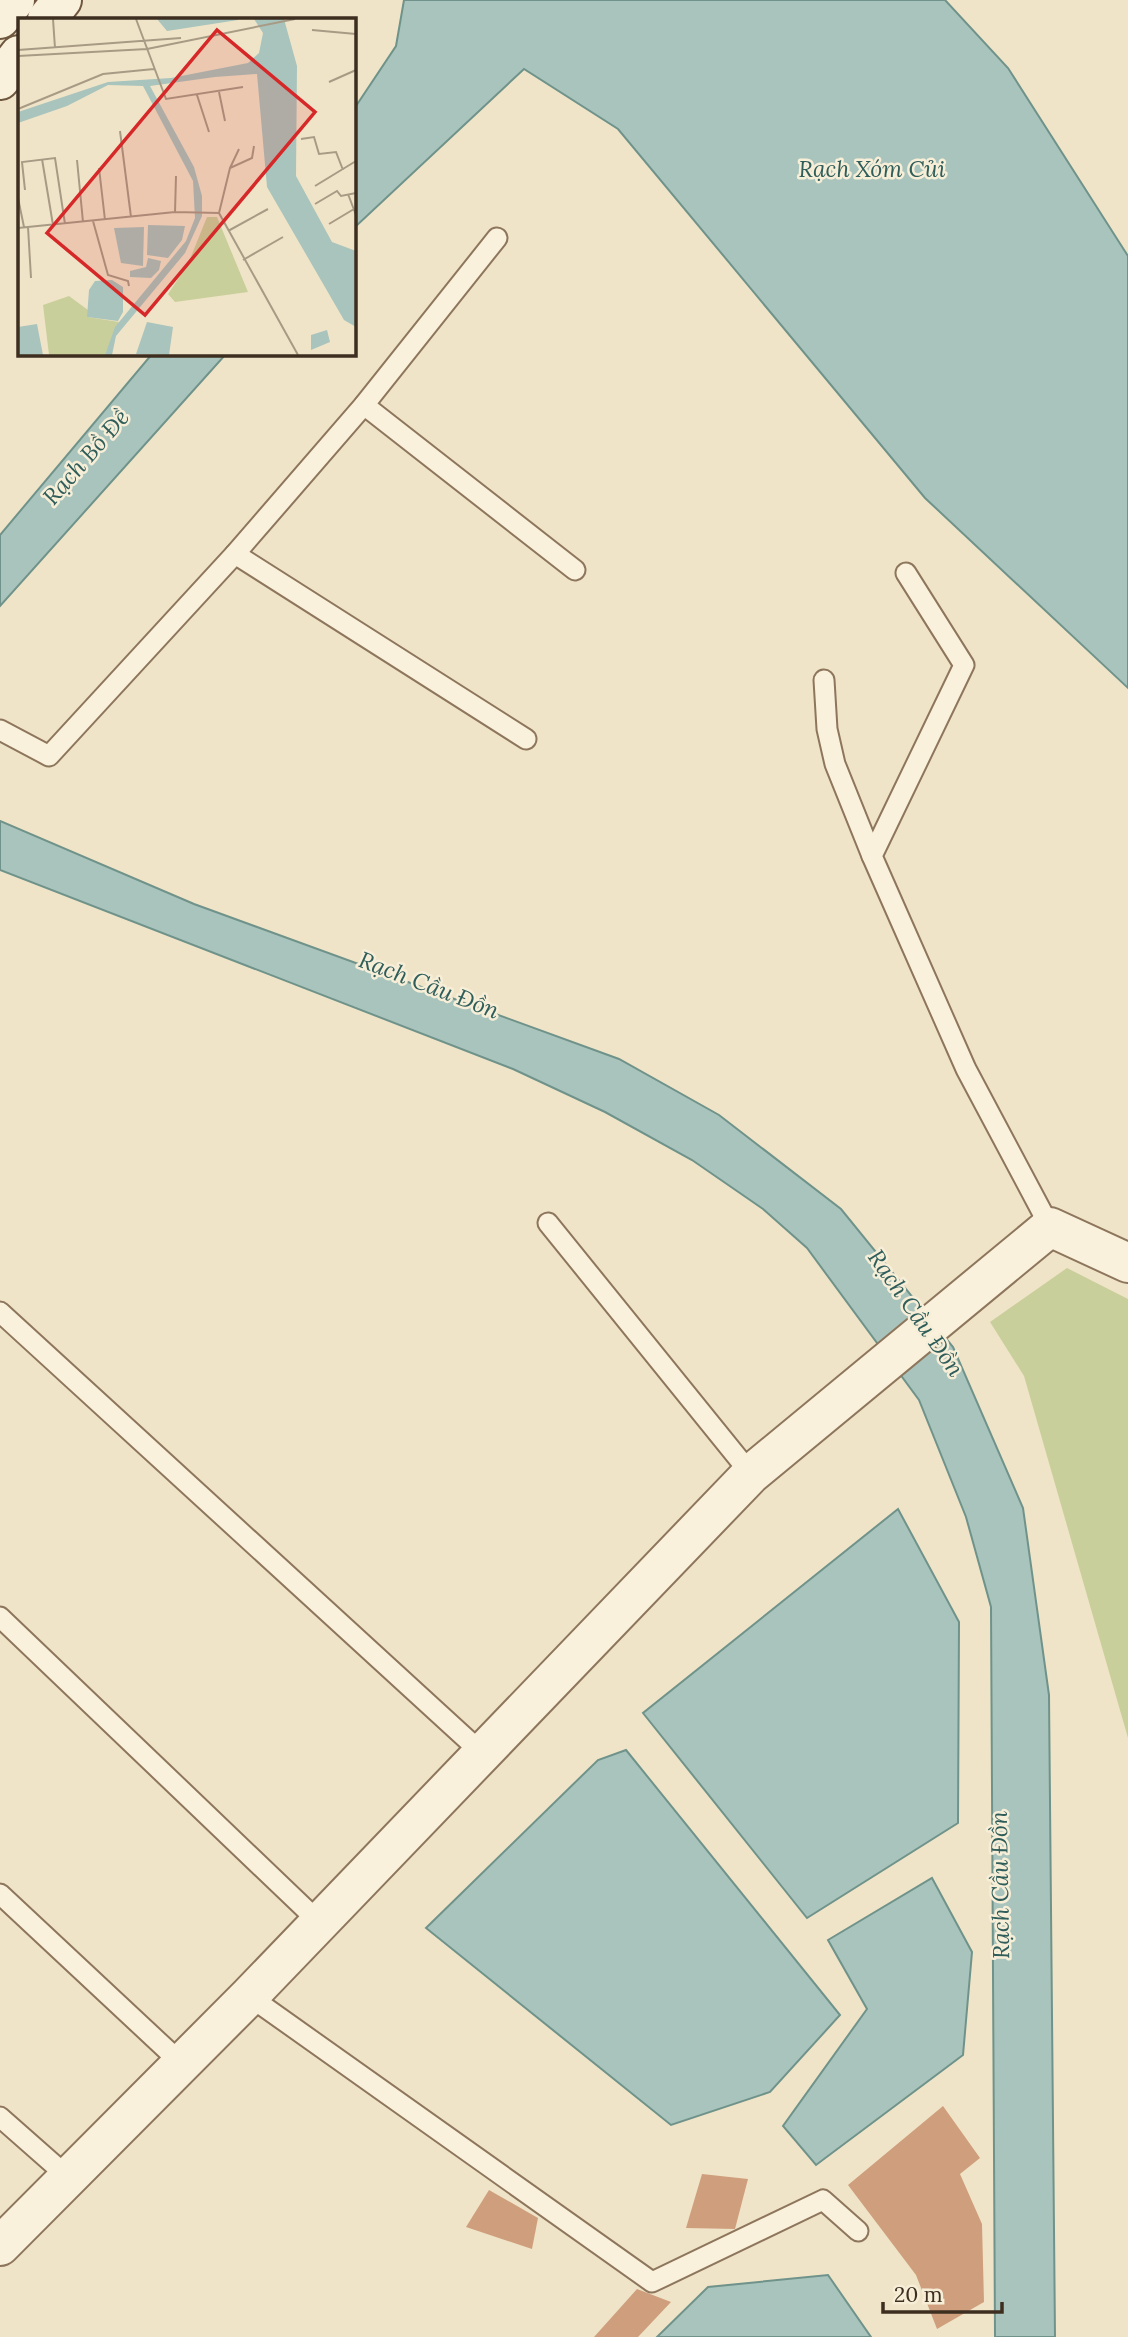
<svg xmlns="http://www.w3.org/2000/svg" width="1128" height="2337" viewBox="0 0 1128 2337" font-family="Lora,serif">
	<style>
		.green { fill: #c9cf9b }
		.water { fill: #a9c4bc; stroke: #6f938a; stroke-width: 2 }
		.building { fill: #cf9f7d }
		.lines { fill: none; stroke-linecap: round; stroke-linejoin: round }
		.service-casing { stroke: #8d765c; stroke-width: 23 }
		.minor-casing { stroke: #8d765c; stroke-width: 42 }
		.secondary-casing { stroke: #6f573f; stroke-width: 42 }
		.service { stroke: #faf1dc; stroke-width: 19 }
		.minor { stroke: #faf1dc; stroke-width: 38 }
		.secondary { stroke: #faf1dc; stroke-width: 38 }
		.labels { text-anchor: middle; stroke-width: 5; stroke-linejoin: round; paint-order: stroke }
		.water-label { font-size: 23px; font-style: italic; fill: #2f5d5a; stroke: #f7eed8 }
		.inset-road { fill: none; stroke: #a89b85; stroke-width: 2 }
		.view { fill: #d62828; fill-opacity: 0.15; stroke: #d62828; stroke-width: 3.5 }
		.inset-edge { fill: none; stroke: #3d2e20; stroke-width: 3.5 }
	</style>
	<rect width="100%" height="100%" fill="#f0e4c8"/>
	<polygon class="green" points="1067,1268 1128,1299 1128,1738 1024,1376 990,1322"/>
	<g class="water">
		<polygon points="404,0 945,0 1008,68 1128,256 1128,688 925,498 618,129 524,69 354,228 354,109 396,46"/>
		<polygon points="152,354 226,354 0,606 0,535"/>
		<polygon points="0,821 194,904 619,1059 719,1115 841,1209 953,1347 1023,1508 1049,1695 1055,2337 995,2337 991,1607 966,1517 919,1400 807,1248 763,1209 692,1160 605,1112 513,1069 0,870"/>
		<polygon points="898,1509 959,1622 958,1823 807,1918 643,1713"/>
		<polygon points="626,1750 840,2015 770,2092 671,2125 426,1928 598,1760"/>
		<polygon points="932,1878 972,1952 963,2055 816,2165 783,2126 867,2009 828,1940"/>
		<polygon points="828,2275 871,2337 657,2337 708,2287"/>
	</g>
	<g class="building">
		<polygon points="943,2106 980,2158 960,2174 982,2224 984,2302 937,2329 916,2275 848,2185"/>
		<polygon points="702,2174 748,2179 735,2229 686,2228"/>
		<polygon points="489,2190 538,2218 532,2249 466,2227"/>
		<polygon points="637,2289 671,2302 638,2337 594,2337"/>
	</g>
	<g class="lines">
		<g class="service-casing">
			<g id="service">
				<polyline points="364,405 575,570"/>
				<polyline points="235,554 526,739"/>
				<polyline points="906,573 964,665 872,856 966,1069 1050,1227"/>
				<polyline points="824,680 827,729 835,764 872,856"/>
				<polyline points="0,730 49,756 235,554 364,405 497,238"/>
				<polyline points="548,1223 751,1474"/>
				<polyline points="0,1312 483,1754"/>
				<polyline points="0,1617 320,1923"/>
				<polyline points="0,1894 181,2063"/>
				<polyline points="249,1996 652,2282 823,2200 858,2231"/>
				<polyline points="0,2117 68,2177"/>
			</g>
		</g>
		<g class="minor-casing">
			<polyline id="minor" points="0,2246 249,1996 751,1474 1050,1227 1128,1263"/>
		</g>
		<g class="secondary-casing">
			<g id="secondary">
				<polyline points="0,19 15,0"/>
				<polyline points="47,19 62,0"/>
				<polyline points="0,80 19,55"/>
			</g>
		</g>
		<use href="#service" class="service"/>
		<use href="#minor" class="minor"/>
		<use href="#secondary" class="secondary"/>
	</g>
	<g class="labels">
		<g class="water-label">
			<text x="872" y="177">Rạch Xóm Củi</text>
			<text transform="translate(86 457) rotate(-49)" y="8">Rạch Bồ Đề</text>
			<text transform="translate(429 985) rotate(21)" y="8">Rạch Cầu Đồn</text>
			<text transform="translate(916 1313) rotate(55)" y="8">Rạch Cầu Đồn</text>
			<text transform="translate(1000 1885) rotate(-91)" y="8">Rạch Cầu Đồn</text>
		</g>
	</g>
	<g transform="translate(18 18)">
		<rect width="338" height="338" fill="#f0e4c8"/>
		<path d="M189 199H199L230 274 157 284 150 276 170 246ZM51 278 70 292V299L101 304 87 337H31L25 287Z" fill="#c9cf9b"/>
		<path d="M139 1H220V2L149 13ZM236 1H266L279 48 278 158 314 224 338 233V309L326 302 249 169 239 56 197 59 132 68 176 149 184 178V198L167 235 98 318 94 337H87L97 309 168 223 177 200 175 163 125 68 90 67 49 88 0 105V94L90 64 153 60 230 45 241 35 245 15ZM130 207 167 208 164 222 150 240 129 237ZM126 209 125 248 103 245 96 210ZM130 240 143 243 141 252 133 260 112 259V253L128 249ZM94 262 105 269V294L100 303 69 299 71 272 77 263ZM129 304 155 309 151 337 118 336ZM19 306 25 337H0V309ZM309 312 312 324 293 332V317Z" fill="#a9c4bc"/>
		<path class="inset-road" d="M35 1 37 30M118 1 148 81 225 69M294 12 338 16M0 32 163 20M0 38 129 31 277 1M311 64 338 52M201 74 207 103M179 77 191 114M0 91 85 56 136 51M102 113 113 199M283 121 296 119 301 136 318 134 325 152M236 128 234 140 212 150 201 195 280 337M24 141 35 207M59 142 65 204M81 150 87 202M212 150 221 131M297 168 338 143M7 172 4 144 37 140 47 206M330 176 338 197M0 180 6 209M297 186 319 173 323 178 338 175M157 194 158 158M75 203 90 257 110 263 111 268M311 206 336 191M10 209 13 260M0 210 157 194 201 195M210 213 250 191M225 242 265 219"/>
		<path class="view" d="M199 12 297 94 127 297 29 215Z"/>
		<rect width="338" height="338" class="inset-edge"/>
	</g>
	<path d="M883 2302v10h119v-10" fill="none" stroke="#3d2e20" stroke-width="3.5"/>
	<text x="894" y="2302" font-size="21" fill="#3d2e20" stroke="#f7eed8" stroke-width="5" paint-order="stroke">20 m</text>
</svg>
